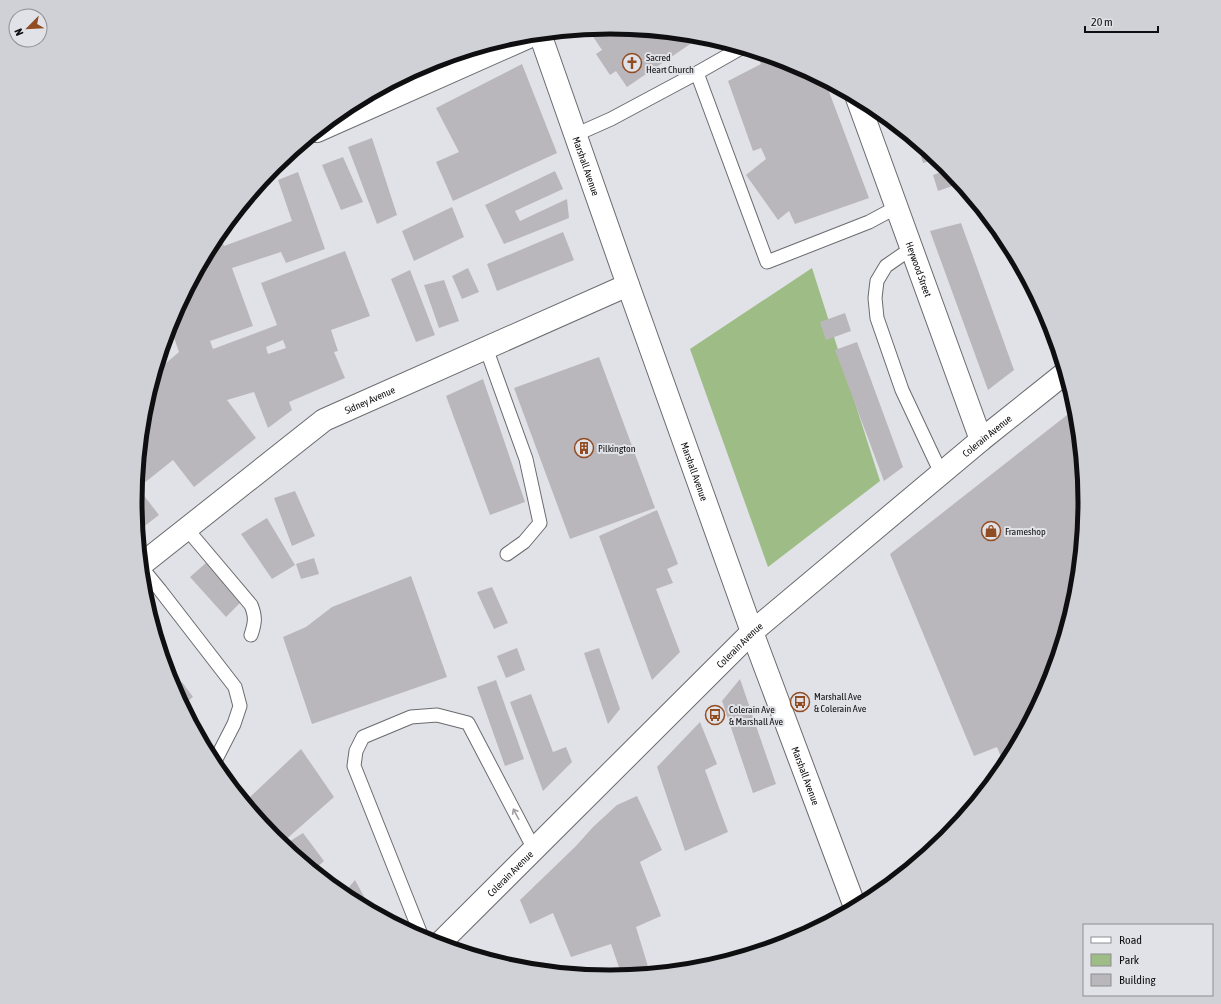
<svg xmlns="http://www.w3.org/2000/svg" width="1221" height="1004" viewBox="0 0 1221 1004" font-family="'Asap Condensed',sans-serif">
	<style>
		.green { fill: #9ebc85 }
		.building { fill: #bab7bc; fill-rule: evenodd }
		.lines { fill: none; stroke-linecap: round; stroke-linejoin: round }
		.service-casing { stroke: #6a6b6f; stroke-width: 15 }
		.minor-casing { stroke: #6a6b6f; stroke-width: 24 }
		.service { stroke: #fff; stroke-width: 13 }
		.minor { stroke: #fff; stroke-width: 22 }
		.oneway { stroke: #9f9fa0 }
		.labels { text-anchor: middle; stroke-width: 4; stroke-linejoin: round; paint-order: stroke }
		.poi-label { font-size: 10px; fill: #0f0f11; stroke: #e1e2e7; text-anchor: start }
		.street-label { font-size: 10px; fill: #0f0f11; stroke: #e1e2e7 }
		.rim { fill: none; stroke: #0f0f11; stroke-width: 5 }
	</style>
	<rect width="100%" height="100%" fill="#e1e2e7"/>
	<polygon class="green" points="812,268 880,481 768,567 690,349"/>
	<g class="building">
		<polygon points="611,27 652,31 702,36 627,87 616,71 610,75 596,54 602,50 588,29"/>
		<polygon points="762,54 792,63 825,81 869,198 795,224 789,211 778,220 746,175 766,159 761,148 753,151 728,81 761,64 757,56"/>
		<polygon points="522,64 557,153 453,201 436,162 459,152 436,108"/>
		<polygon points="372,138 397,215 377,224 348,147"/>
		<polygon points="917,142 937,159 923,163"/>
		<polygon points="343,157 363,202 341,210 322,165"/>
		<polygon points="949,169 961,183 938,191 933,175"/>
		<polygon points="555,171 563,189 515,211 520,221 567,199 569,218 504,244 485,205"/>
		<path d="M298 172 325 249 286 263 281 252 232 268 253 326 210 341 213 349 277 325 261 283 345 251 370 316 331 330 338 351 334 352 345 378 289 402 292 410 268 428 254 392 227 400 256 438 194 487 173 460 138 488 159 515 138 531 136 502 145 409 158 367 159 369 179 352 172 332 167 334 172 320 216 238 219 233 224 246 292 221 278 180ZM283 340 286 348 268 354 266 347Z"/>
		<polygon points="452,207 464,237 414,261 402,231"/>
		<polygon points="961,223 1014,370 988,390 930,231"/>
		<polygon points="563,232 574,260 497,291 487,264"/>
		<polygon points="468,268 479,292 462,299 452,276"/>
		<polygon points="410,270 435,335 416,342 391,279"/>
		<polygon points="444,280 459,321 439,328 424,285"/>
		<polygon points="845,313 851,331 826,340 820,322"/>
		<polygon points="857,342 903,467 884,481 835,350"/>
		<polygon points="599,357 655,508 570,539 514,388"/>
		<polygon points="483,379 525,502 490,515 446,396"/>
		<polygon points="1076,408 1085,502 1076,595 1049,684 1012,753 1001,757 997,747 974,756 890,554"/>
		<polygon points="295,491 315,536 292,546 274,498"/>
		<polygon points="657,510 678,564 667,569 673,583 656,589 680,652 652,680 599,536"/>
		<polygon points="267,518 295,565 272,579 241,534"/>
		<polygon points="314,558 319,574 301,579 296,564"/>
		<polygon points="207,562 240,603 226,617 190,577"/>
		<polygon points="411,576 447,677 312,724 283,637 306,627 332,607"/>
		<polygon points="492,587 508,623 494,629 477,592"/>
		<polygon points="517,648 525,670 506,678 497,656"/>
		<polygon points="599,648 620,709 608,724 584,653"/>
		<polygon points="740,679 776,784 753,793 722,701"/>
		<polygon points="496,680 524,759 505,766 477,687"/>
		<polygon points="182,682 193,697 183,705 174,688"/>
		<polygon points="531,694 553,752 566,747 572,762 543,791 510,702"/>
		<polygon points="700,722 717,764 705,770 728,832 685,851 657,767"/>
		<polygon points="301,749 334,797 283,842 250,797"/>
		<polygon points="637,796 662,850 640,862 661,916 636,927 650,973 622,976 611,944 571,957 553,913 530,924 520,900 576,846 593,827 617,805"/>
		<polygon points="303,833 324,861 314,870 284,845"/>
		<polygon points="355,880 372,911 343,894"/>
	</g>
	<g class="lines">
		<g class="service-casing">
			<g id="service">
				<polyline points="697,73 741,48"/>
				<polyline points="575,135 611,119 697,73 767,262 869,222 897,207"/>
				<polyline points="912,248 886,266 877,281 875,298 877,318 902,390 941,473"/>
				<polyline points="486,348 526,459 540,523 524,542 507,554"/>
				<path d="M186 528 251 605C256 617 255 623 251 635"/>
				<polyline points="142,568 160,590 235,687 240,706 234,724 214,763"/>
				<polyline points="422,937 354,766 356,751 363,737 411,717 437,715 468,723 534,849"/>
			</g>
		</g>
		<g class="minor-casing">
			<g id="minor">
				<path id="s1" d="M540 34 628 285 752 632 855 907"/>
				<path id="s2" d="M857 98 981 440"/>
				<polyline points="317,131 533,35"/>
				<path id="s3" d="M142 564 324 420 628 285"/>
				<path id="s4" d="M439 944 752 632 981 440 1065 373"/>
			</g>
		</g>
		<use href="#service" class="service"/>
		<use href="#minor" class="minor"/>
	</g>
	<defs><path id="oneway-shaft" d="M-6 0H5M1.5-3L5.5 0L1.5 3" fill="none" stroke-width="1.6" stroke-linecap="round" stroke-linejoin="round"/></defs>
	<use class="oneway" href="#oneway-shaft" transform="translate(516 814) rotate(-118)"/>
	<defs>
		<g id="church-ring" transform="scale(1)"><circle r="9.5" fill="#e1e2e7" stroke="#914c22" stroke-width="1.5"/><path d="M-1.2-6h2.4v3.5h3.3v2.4h-3.3V6h-2.4V-.1h-3.3v-2.4h3.3Z" fill="#914c22"/></g>
		<g id="building-ring" transform="scale(1)"><circle r="9.5" fill="#e1e2e7" stroke="#914c22" stroke-width="1.5"/><path d="M-4-6H4V6H1V3H-1V6H-4ZM-2.5-4.3h1.7v1.8h-1.7ZM.8-4.3h1.7v1.8H.8ZM-2.5-1h1.7V.8h-1.7ZM.8-1h1.7V.8H.8Z" fill="#914c22"/></g>
		<g id="shop-ring" transform="scale(1)"><circle r="9.5" fill="#e1e2e7" stroke="#914c22" stroke-width="1.5"/><path d="M-5-2.5h2.3a2.7 3.5 0 0 1 5.4 0H5L5.5 6h-11ZM-1.5-2.5h3a1.5 2.3 0 0 0-3 0Z" fill="#914c22"/></g>
		<g id="bus-ring" transform="scale(1)"><circle r="9.5" fill="#e1e2e7" stroke="#914c22" stroke-width="1.5"/><path d="M-5-6H5V4H4V6H2V4H-2V6H-4V4H-5ZM-3.5-4V0h7V-4ZM-3.5 1.2v1.5H-2V1.2ZM2 1.2v1.5H3.5V1.2Z" fill="#914c22"/></g>
	</defs>
	<g fill-rule="evenodd">
		<use href="#church-ring" x="632" y="63"/>
		<use href="#building-ring" x="584" y="448"/>
		<use href="#shop-ring" x="991" y="531"/>
		<use href="#bus-ring" x="800" y="702"/>
		<use href="#bus-ring" x="715" y="715"/>
	</g>
	<g class="labels">
		<g class="poi-label">
			<text x="646" y="61">Sacred<tspan x="646" dy="12">Heart Church</tspan></text>
			<text x="598" y="452">Pilkington</text>
			<text x="1005" y="535">Frameshop</text>
			<text x="814" y="700">Marshall Ave<tspan x="814" dy="12">&amp; Colerain Ave</tspan></text>
			<text x="729" y="713">Colerain Ave<tspan x="729" dy="12">&amp; Marshall Ave</tspan></text>
		</g>
		<g class="street-label">
			<text dy="4" stroke="none"><textPath href="#s1" startOffset="140">Marshall Avenue</textPath></text>
			<text dy="4" stroke="none"><textPath href="#s2" startOffset="182">Heywood Street</textPath></text>
			<text dy="4" stroke="none"><textPath href="#s3" startOffset="282">Sidney Avenue</textPath></text>
			<text dy="4" stroke="none"><textPath href="#s4" startOffset="748">Colerain Avenue</textPath></text>
			<text dy="4" stroke="none"><textPath href="#s1" startOffset="464">Marshall Avenue</textPath></text>
			<text dy="4" stroke="none"><textPath href="#s4" startOffset="424">Colerain Avenue</textPath></text>
			<text dy="4" stroke="none"><textPath href="#s1" startOffset="788">Marshall Avenue</textPath></text>
			<text dy="4" stroke="none"><textPath href="#s4" startOffset="100">Colerain Avenue</textPath></text>
		</g>
	</g>
	<path d="M0 0H1221V1004H0ZM142 502a468 468 0 1 1 936 0a468 468 0 1 1-936 0Z" fill="#d0d1d6" fill-rule="evenodd"/>
	<path class="rim" d="M142 502a468 468 0 1 1 936 0a468 468 0 1 1-936 0Z"/>
	<rect x="1083" y="924" width="130" height="72" fill="#e1e2e7" stroke="#8d8e91"/>
	<rect x="1091" y="937" width="20" height="6" fill="#ffffff" stroke="#8d8e91"/>
	<text x="1119" y="944" font-size="12" fill="#0f0f11">Road</text>
	<rect x="1091" y="954" width="20" height="12" fill="#9ebc85" stroke="#8d8e91"/>
	<text x="1119" y="964" font-size="12" fill="#0f0f11">Park</text>
	<rect x="1091" y="974" width="20" height="12" fill="#bab7bc" stroke="#8d8e91"/>
	<text x="1119" y="984" font-size="12" fill="#0f0f11">Building</text>
	<g transform="translate(28 28) rotate(246)"><circle r="19" fill="#e1e2e7" stroke="#8d8e91"/>
	<path d="M0-3L7 15L0 10L-7 15Z" fill="#914c22"/>
	<text y="-6" font-size="11" font-weight="bold" text-anchor="middle" fill="#0f0f11">N</text>
	</g>
	<path d="M1085 26v6h73v-6" fill="none" stroke="#0f0f11" stroke-width="2"/>
	<text x="1091" y="26" font-size="12" fill="#0f0f11" stroke="#e1e2e7" stroke-width="3" paint-order="stroke">20 m</text>
</svg>
